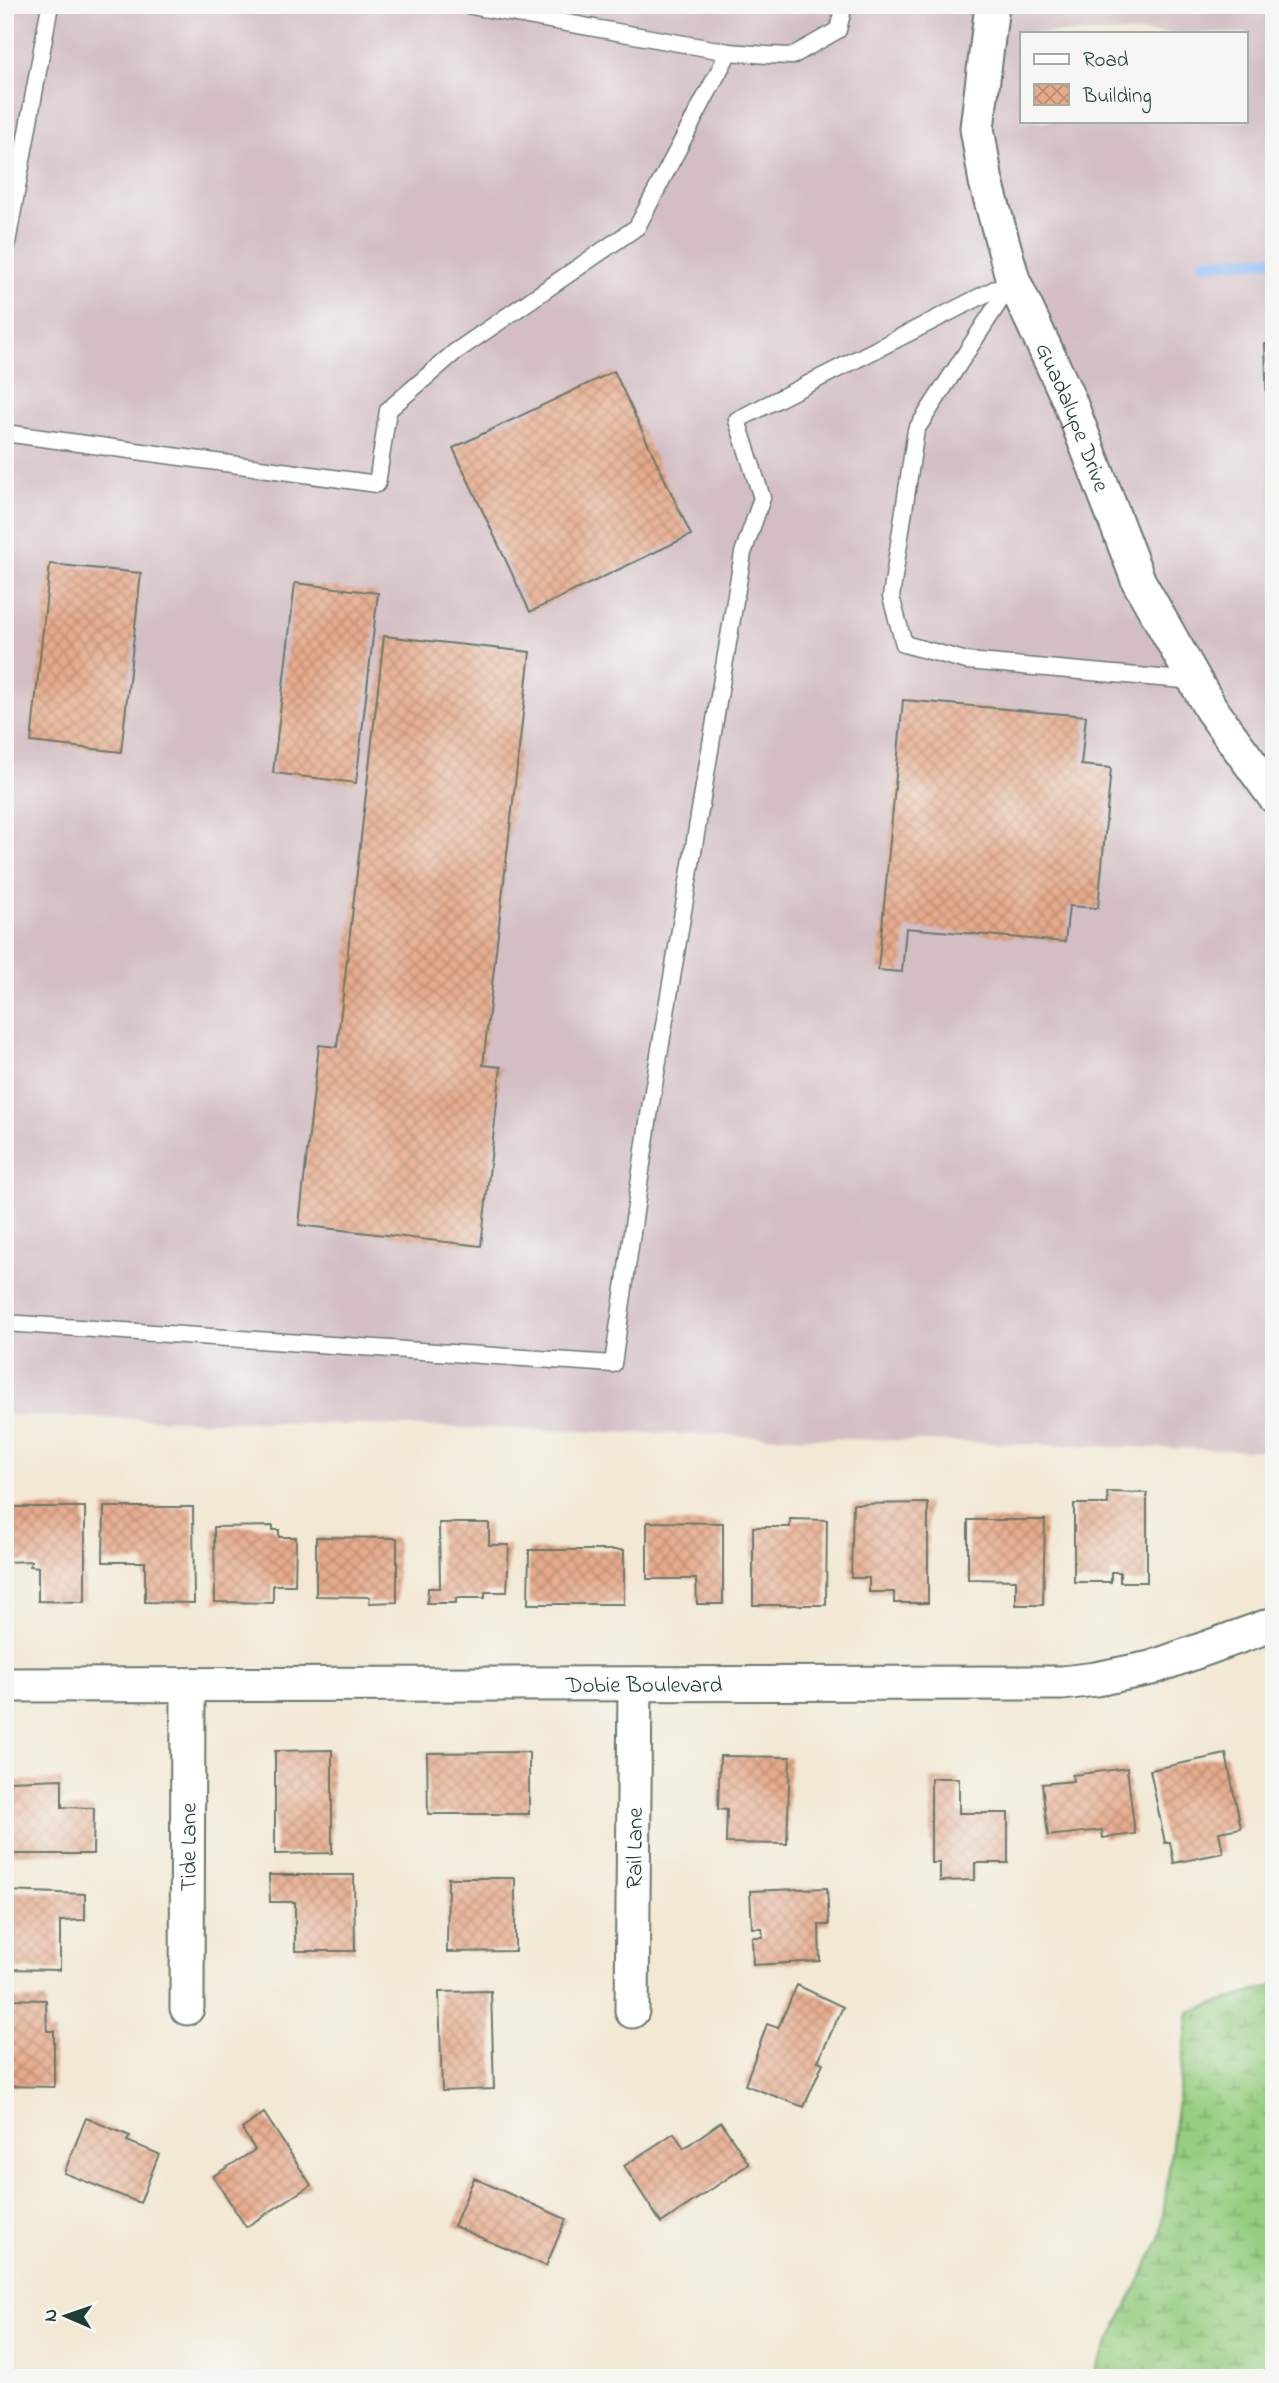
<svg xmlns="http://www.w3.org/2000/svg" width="1279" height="2383" viewBox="0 0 1279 2383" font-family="'Indie Flower',sans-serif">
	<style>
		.industrial { fill: #d2bec4; fill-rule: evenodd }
		.wetland { fill: url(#wetland-marsh); stroke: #5a865a; stroke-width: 2 }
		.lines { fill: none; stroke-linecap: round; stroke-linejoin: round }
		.stream { stroke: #8abbf6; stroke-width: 12 }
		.building { fill: url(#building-cross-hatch) }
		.lane-casing { stroke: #69796c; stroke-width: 19 }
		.street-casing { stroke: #69796c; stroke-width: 37 }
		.lane { stroke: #fff; stroke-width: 16 }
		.street { stroke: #fff; stroke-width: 33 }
		.labels { text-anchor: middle; stroke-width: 7; stroke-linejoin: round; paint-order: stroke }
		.street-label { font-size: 23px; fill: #1f3d34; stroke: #f6f6f2 }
	</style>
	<defs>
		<pattern id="wetland-marsh" width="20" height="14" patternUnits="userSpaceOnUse" patternTransform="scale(1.75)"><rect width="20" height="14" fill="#96ce81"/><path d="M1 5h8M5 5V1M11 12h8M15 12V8" fill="none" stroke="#7aa86a"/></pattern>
		<pattern id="building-cross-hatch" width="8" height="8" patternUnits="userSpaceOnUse" patternTransform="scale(1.75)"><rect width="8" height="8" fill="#e7ab8c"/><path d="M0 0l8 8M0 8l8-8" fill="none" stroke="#bb8c73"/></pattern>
	</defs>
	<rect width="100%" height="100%" fill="#f6f6f2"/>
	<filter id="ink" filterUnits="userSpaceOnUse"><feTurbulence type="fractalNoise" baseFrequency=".0143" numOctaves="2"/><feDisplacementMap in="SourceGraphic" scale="14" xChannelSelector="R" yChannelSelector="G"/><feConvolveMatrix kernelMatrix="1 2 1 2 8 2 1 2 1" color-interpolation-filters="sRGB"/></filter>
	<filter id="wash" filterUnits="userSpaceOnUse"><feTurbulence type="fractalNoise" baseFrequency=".00686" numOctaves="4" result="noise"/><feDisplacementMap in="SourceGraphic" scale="28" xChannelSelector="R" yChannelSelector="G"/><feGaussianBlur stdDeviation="1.57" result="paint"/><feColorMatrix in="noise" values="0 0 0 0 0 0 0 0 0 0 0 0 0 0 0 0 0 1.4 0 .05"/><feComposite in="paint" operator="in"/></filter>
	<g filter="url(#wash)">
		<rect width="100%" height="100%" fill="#f2e8d3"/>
		<path class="industrial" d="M5 5H1274V1451L5 1415ZM1022 33H1246V121H1022Z"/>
		<polygon class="wetland" points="1274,1985 1274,2378 1091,2378 1160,2239 1189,2012"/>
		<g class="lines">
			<polyline class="stream" points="1204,263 1274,260"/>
		</g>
		<g id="blocks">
			<g class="building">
				<polygon points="1265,344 1274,344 1274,505 1270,505"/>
				<polygon points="614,371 691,535 530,612 453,448"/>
				<polygon points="50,564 141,573 121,752 31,742"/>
				<polygon points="295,583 378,593 356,783 273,773"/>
				<polygon points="384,636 530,652 483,1065 501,1067 481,1246 299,1225 319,1045 337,1047"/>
				<polygon points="903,700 1086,716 1081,765 1111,768 1098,908 1069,906 1065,942 906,928 902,972 878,970"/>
				<polygon points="1107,1492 1147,1493 1147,1582 1120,1582 1120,1572 1111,1572 1111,1582 1074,1582 1074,1504 1108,1504"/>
				<polygon points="928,1503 928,1603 894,1603 894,1592 869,1592 869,1578 851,1578 853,1504"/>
				<polygon points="5,1507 85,1507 85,1602 38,1601 38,1567 30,1566 31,1561 5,1562"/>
				<polygon points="104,1507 193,1507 194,1603 145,1602 145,1562 103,1562"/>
				<polygon points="790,1519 827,1520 826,1605 753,1605 753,1527 790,1527"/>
				<polygon points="968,1520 1045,1520 1043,1605 1016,1605 1016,1580 968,1579"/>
				<polygon points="647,1522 723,1523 723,1604 697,1604 696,1579 647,1579"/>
				<polygon points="439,1523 489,1523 489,1545 509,1545 507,1592 485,1592 485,1598 456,1598 456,1603 427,1603 428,1588 440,1588"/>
				<polygon points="273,1526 273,1530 279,1530 279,1537 296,1537 295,1585 273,1585 273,1603 215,1602 214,1527"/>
				<polygon points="316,1537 397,1538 397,1602 369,1603 370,1597 316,1596"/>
				<polygon points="529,1550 624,1550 624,1604 528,1604"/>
				<polygon points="332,1750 332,1853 275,1854 275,1751"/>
				<polygon points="529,1752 529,1814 428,1814 427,1753"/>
				<polygon points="1226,1754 1241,1828 1219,1832 1223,1853 1174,1863 1170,1842 1165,1843 1150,1770"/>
				<polygon points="720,1756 790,1757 787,1844 726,1843 727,1810 718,1809"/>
				<polygon points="1127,1768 1135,1834 1103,1838 1102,1830 1048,1836 1042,1784 1073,1781 1072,1775"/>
				<polygon points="931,1778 959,1778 959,1813 1008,1813 1008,1863 975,1863 975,1880 940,1881 940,1863 931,1863"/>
				<polygon points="62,1779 62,1807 94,1808 93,1854 5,1854 5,1811 9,1811 10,1781"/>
				<polygon points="269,1875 354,1875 355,1951 295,1951 295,1902 270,1902"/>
				<polygon points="448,1878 515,1878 515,1951 447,1952"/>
				<polygon points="827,1888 829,1925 819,1925 820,1961 753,1965 752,1937 763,1937 762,1928 752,1928 750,1891"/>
				<polygon points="5,1891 85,1894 85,1920 60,1921 60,1970 5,1969"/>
				<polygon points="797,1985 843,2007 818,2061 823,2063 804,2107 745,2085 767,2024 778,2028"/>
				<polygon points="491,1991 494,2089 442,2091 439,1992"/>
				<polygon points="5,1999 46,2000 47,2031 54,2031 54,2087 5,2086"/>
				<polygon points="264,2113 311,2185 246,2227 213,2176 255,2150 242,2129"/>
				<polygon points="86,2118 130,2136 127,2141 159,2154 140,2203 64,2173"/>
				<polygon points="721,2122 749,2164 661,2223 624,2166 674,2133 684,2148"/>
				<polygon points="474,2178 566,2219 546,2266 454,2226"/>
			</g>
		</g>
	</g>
	<g filter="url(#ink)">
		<use href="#blocks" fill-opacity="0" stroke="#69796c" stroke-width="2"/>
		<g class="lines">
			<g class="lane-casing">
				<g id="lane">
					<polyline points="466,5 729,52 768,55 792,56 838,30 844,5"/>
					<polyline points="5,254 50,5"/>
					<polyline points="1012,282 916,430 891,597 904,644 967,661 1194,681"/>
					<polyline points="5,433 377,484 388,410 455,352 637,227 729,52"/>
					<polyline points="5,1323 613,1364 650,1109 743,553 762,498 737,420 1013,280"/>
				</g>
			</g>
			<g class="street-casing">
				<g id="street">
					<path id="s1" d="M992 5 977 128 986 182 1013 280 1069 400 1139 582 1211 709 1274 796"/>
					<path id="s2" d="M5 1685 1062 1683 1096 1679 1151 1668 1274 1624"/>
					<path id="s3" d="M187 2008 188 1686"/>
					<path id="s4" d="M632 2011 635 1684"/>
				</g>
			</g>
			<use href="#lane" class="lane"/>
			<use href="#street" class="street"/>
		</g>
	</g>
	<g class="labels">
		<g class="street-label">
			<text dy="8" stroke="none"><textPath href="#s1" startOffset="430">Guadalupe Drive</textPath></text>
			<text dy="8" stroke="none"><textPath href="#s2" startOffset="639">Dobie Boulevard</textPath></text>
			<text dy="8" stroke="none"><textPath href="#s3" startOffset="161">Tide Lane</textPath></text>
			<text dy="8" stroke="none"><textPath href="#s4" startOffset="163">Rail Lane</textPath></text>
		</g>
	</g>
	<rect width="1279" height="2383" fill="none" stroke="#f6f6f2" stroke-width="28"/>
	<rect x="1020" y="32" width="228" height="91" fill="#f6f6f2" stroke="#a0aca6" stroke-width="2"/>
	<rect x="1034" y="54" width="35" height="10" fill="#ffffff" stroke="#a0aca6" stroke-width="2"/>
	<text x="1083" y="66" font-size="21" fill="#1f3d34">Road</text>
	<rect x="1034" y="84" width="35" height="21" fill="url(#building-cross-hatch)" stroke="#a0aca6" stroke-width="2"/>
	<text x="1083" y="102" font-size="21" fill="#1f3d34">Building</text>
	<g transform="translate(66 2316) rotate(272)" stroke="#f6f6f2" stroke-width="5" paint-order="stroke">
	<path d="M0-5L12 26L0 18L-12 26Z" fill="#1f3d34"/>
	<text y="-10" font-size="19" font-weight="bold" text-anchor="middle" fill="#1f3d34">N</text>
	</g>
</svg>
